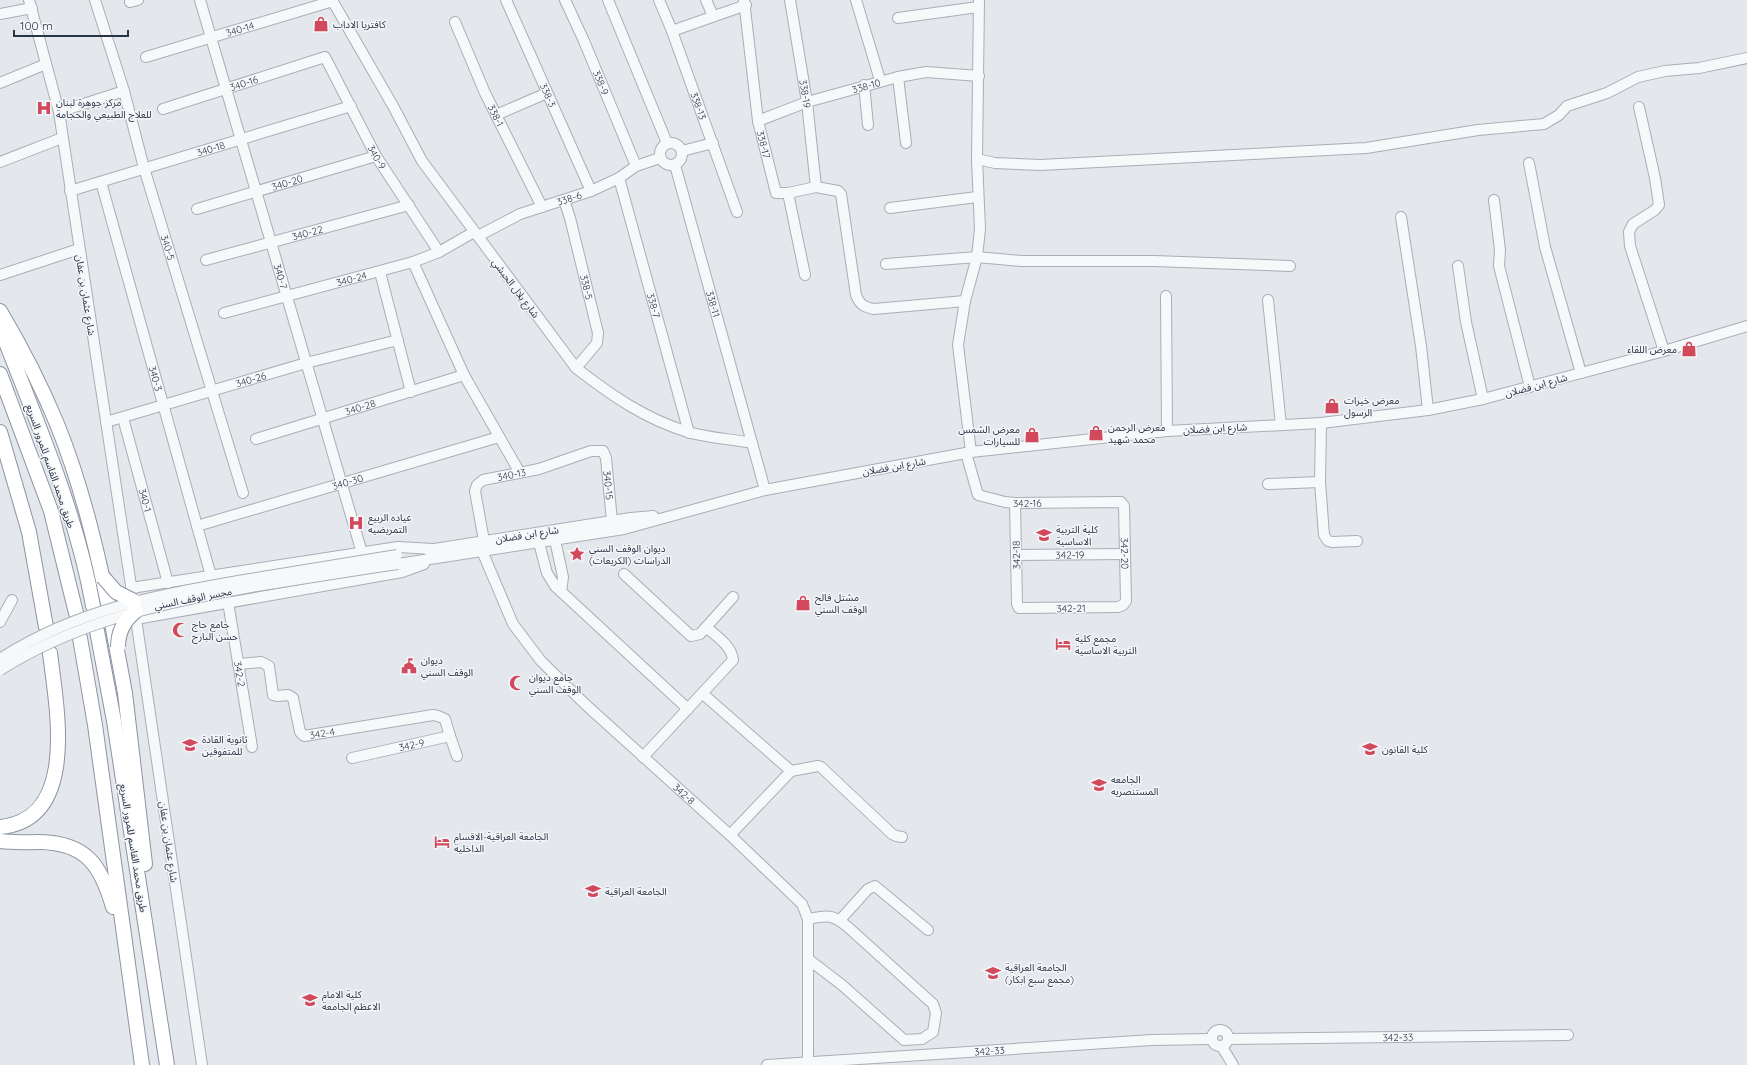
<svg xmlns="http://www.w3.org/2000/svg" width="1747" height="1065" viewBox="0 0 1747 1065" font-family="Quicksand,'Noto Sans Arabic',sans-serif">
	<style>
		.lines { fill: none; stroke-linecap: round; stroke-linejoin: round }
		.minor-casing { stroke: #a9aeb7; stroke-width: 12 }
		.highway-casing { stroke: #8b94a3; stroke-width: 16 }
		.minor { stroke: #f7f8fa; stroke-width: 10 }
		.highway { stroke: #fff; stroke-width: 14 }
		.minor-bridge-casing { stroke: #a9aeb7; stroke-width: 12; stroke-linecap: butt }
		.highway-bridge-casing { stroke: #8b94a3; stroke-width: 16; stroke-linecap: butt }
		.minor-bridge { stroke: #f7f8fa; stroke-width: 10 }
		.highway-bridge { stroke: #fff; stroke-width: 14 }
		.labels { text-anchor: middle; stroke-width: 3; stroke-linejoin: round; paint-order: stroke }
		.poi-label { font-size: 10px; fill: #2b3445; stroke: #f4f6f9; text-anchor: start }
		.street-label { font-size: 10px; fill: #2b3445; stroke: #f4f6f9 }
	</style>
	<rect width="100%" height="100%" fill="#e4e7ec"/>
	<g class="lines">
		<g class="minor-casing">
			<g id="minor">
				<polyline points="29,0 59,112 132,592"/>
				<path id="s1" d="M95 0 124 91 144 168 243 493"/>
				<path id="s2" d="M200 0 362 553"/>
				<path d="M332 0 393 106 422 161 576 368C611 395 645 419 688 432 708 438 731 439 752 443L765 490"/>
				<path id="s3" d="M506 0 591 191"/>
				<path id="s4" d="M565 0 584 41 636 166"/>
				<polyline points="608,0 667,143"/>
				<path id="s5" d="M659 0 672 31 737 212"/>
				<polyline points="706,0 713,16"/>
				<path id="s6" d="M744 0 758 121 776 193H788L805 275"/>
				<path id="s7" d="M790 0 807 102 816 187"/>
				<polyline points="856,0 880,80"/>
				<polyline points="130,2 138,0"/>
				<polyline points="0,14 32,8"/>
				<polyline points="898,18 978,7"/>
				<path id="s8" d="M455 22 485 93 542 207"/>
				<polyline points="672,31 746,5"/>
				<path id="s9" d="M146 57 333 1"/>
				<polyline points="898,77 906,143"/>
				<polyline points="0,83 46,64"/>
				<polyline points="864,85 868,125"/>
				<polyline points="1639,107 1655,178 1659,205 1655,210 1633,224 1629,232 1630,246 1664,351"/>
				<path id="s10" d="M163 109 325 57 376 156 439 252"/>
				<polyline points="59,112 124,91"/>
				<polyline points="496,115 547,93"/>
				<path id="s11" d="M758 121 807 102 898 77 926 72 979 76"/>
				<circle cx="671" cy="154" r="11"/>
				<polyline points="682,151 713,143"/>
				<polyline points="977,159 995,163 1040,165 1366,148 1478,130 1544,124 1559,115 1567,106 1607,93 1638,77 1665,71 1699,68 1747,58"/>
				<polyline points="0,162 62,138"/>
				<polyline points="1529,163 1545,247 1581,373"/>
				<path id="s12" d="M675 165 752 443"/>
				<path id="s13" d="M619 178 689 433"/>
				<path id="s14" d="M101 182 211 576"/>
				<path id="s15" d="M70 191 351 106"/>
				<path d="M788 193 816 187 838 191 841 194 856 295C860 305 864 307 874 309L965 301"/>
				<path id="s16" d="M564 200 570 218 598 333 597 343 576 368"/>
				<polyline points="1494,200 1500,250 1499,266 1530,387"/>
				<polyline points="890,208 977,197"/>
				<path id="s17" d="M197 209 376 156"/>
				<polyline points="1401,217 1421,346 1428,410"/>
				<path id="s18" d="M478 236 520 214 591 191 619 178 636 166 660 158"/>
				<path id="s19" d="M206 260 409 205"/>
				<polyline points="413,262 464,375 520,473"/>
				<polyline points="886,264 977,257 1021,261 1154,261 1290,266"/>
				<polyline points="1458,266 1466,322 1483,399"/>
				<polyline points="380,272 411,392"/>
				<polyline points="0,275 79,249"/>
				<polyline points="1166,296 1167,431"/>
				<polyline points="1268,300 1281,425"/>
				<path id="s20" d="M224 313 413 262 439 252 474 232"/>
				<path id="s21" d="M123 418 168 583"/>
				<path id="s22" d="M106 422 306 363 398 340"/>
				<polyline points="1321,423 1320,482 1324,535 1328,541 1332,542 1357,541"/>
				<path id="s23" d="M256 439 464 375"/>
				<polyline points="971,452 958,345 965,301 977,257 980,229 977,159 979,0"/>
				<path id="s24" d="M966 453 978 495 1005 502 1015 503 1121 502 1124 506 1126 601 1123 605 1118 607 1019 608 1017 604 1015 503"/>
				<polyline points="1268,484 1320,482"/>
				<path id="s25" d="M197 526 499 437"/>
				<polyline points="555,540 563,577 561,592"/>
				<path id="s26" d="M484 541 475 491 477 485 483 480 539 469 591 451H603L606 458 612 521"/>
				<polyline points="539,543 547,573 555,586 688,709"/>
				<polyline points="428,550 631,518 653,516 656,519"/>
				<path id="s27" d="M482 551 513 624 541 661 586 705 730 835 802 904 808 919V1062"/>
				<path id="s28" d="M1016 555 1125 554"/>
				<polyline points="398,564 624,529 765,490 971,452 1167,431 1321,423 1428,410 1483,399 1664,351 1747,326"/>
				<polyline points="624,574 691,636 700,634 733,597"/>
				<polyline points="131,588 398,547 433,549"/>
				<path id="s29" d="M228 602 252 747"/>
				<polyline points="136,619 202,1065"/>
				<polyline points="136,619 402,572 424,564"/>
				<polyline points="0,622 12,600"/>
				<path id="s30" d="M238 664 261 662 269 666 273 695 277 696 288 695 293 698 300 732 304 736 433 715 438 716 445 719 450 736"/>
				<polyline points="703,694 791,771"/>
				<path d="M643 757 733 660C732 646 716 636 706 627"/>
				<path id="s31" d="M352 758 450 736 457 756"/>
				<polyline points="730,835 791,771 818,766 821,767 892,834 896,836 902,837"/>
				<path d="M808 919C828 915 833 914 849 928L933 1004 936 1013 933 1032 922 1039 904 1040 842 985 808 959"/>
				<polyline points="840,920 868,889 875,886 928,930"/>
				<circle cx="1220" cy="1038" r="8"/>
				<path id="s32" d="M1228 1039 1568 1035"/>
				<polyline points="1222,1047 1233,1065"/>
				<path id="s33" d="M767 1065 1152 1040 1211 1039"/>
			</g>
		</g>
		<g class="highway-casing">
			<g id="highway">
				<path d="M0 311C22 348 41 385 57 424 81 483 96 546 109 608"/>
				<path d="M0 327C35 418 76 510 93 606"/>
				<polyline points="0,374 51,511 76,613"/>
				<polyline points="0,432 29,532 46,627"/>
				<polyline points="111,618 125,693 145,864"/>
				<polyline points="97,631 114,721 167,1065"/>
				<polyline points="80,638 95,725 142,1065"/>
				<path d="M0 827C80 820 56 705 50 653"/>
				<path d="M0 841C13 843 26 842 40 842 87 843 101 866 113 907"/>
			</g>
		</g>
		<use href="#minor" class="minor"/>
		<use href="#highway" class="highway"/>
		<g class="minor-bridge-casing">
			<g id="minor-bridge">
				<path d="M0 659C77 609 161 594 250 579 299 571 348 563 397 555"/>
				<path d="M0 670C78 621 162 603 251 587 300 579 349 571 398 564"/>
			</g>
		</g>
		<g class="highway-bridge-casing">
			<g id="highway-bridge">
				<polyline points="103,577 116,592 134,601"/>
				<path d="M118 647C118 631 124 620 136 611"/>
			</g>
		</g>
		<use href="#minor-bridge" class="minor-bridge"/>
		<use href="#highway-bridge" class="highway-bridge"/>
	</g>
	<defs>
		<g id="shop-bare" transform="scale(1.2)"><path d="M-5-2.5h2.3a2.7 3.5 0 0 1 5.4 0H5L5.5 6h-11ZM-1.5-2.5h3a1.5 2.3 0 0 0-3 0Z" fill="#d1495b" stroke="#f4f6f9" stroke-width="2.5" paint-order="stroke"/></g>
		<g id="hospital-bare" transform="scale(1.2)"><path d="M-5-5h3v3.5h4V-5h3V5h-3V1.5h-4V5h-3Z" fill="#d1495b" stroke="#f4f6f9" stroke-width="2.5" paint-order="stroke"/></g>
		<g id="school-bare" transform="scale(1.2)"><path d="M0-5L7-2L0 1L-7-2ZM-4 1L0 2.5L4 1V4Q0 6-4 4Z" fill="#d1495b" stroke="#f4f6f9" stroke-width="2.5" paint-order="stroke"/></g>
		<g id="sight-bare" transform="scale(1.2)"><path d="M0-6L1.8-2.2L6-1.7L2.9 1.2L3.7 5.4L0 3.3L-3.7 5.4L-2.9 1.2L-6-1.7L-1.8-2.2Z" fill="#d1495b" stroke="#f4f6f9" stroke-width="2.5" paint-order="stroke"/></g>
		<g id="mosque-bare" transform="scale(1.2)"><path d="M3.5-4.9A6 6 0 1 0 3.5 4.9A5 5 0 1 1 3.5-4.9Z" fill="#d1495b" stroke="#f4f6f9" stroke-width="2.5" paint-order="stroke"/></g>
		<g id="hotel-bare" transform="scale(1.2)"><path d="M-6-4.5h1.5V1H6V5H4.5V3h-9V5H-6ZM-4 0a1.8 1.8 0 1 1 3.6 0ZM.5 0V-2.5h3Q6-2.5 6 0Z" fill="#d1495b" stroke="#f4f6f9" stroke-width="2.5" paint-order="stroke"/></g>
		<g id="civic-bare" transform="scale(1.2)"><path d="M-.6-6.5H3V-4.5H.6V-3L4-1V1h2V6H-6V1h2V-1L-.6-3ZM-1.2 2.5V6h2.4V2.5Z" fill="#d1495b" stroke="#f4f6f9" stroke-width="2.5" paint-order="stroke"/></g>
		<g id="university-bare" transform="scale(1.2)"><path d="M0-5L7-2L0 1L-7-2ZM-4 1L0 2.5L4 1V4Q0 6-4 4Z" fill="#d1495b" stroke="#f4f6f9" stroke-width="2.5" paint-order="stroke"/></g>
	</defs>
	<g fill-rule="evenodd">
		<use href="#shop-bare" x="321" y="24"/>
		<use href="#hospital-bare" x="44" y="108"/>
		<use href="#shop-bare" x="1689" y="349"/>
		<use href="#shop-bare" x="1332" y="406"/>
		<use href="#shop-bare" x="1096" y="433"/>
		<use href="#shop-bare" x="1032" y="435"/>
		<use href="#hospital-bare" x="356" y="523"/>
		<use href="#school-bare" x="1044" y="535"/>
		<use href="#sight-bare" x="577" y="554"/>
		<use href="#shop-bare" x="803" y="603"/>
		<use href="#mosque-bare" x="180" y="630"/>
		<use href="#hotel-bare" x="1063" y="644"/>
		<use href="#civic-bare" x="409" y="666"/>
		<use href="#mosque-bare" x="517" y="683"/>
		<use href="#school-bare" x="190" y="745"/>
		<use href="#university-bare" x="1370" y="749"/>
		<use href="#university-bare" x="1099" y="785"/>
		<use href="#hotel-bare" x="442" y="842"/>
		<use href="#university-bare" x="593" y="891"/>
		<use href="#university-bare" x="993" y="973"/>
		<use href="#university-bare" x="310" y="1000"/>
	</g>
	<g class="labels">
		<g class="poi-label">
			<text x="333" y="28">كافتريا الاداب</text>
			<text x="56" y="106">مركز جوهرة لبنان<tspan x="56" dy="12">للعلاج الطبيعي والحجامة</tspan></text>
			<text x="1677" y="353" text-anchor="end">معرض اللقاء</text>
			<text x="1344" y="404">معرض خيرات<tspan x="1344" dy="12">الرسول</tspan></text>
			<text x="1108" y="431">معرض الرحمن<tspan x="1108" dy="12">محمد شهيد</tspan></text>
			<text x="1020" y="433" text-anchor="end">معرض الشمس<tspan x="1020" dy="12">للسيارات</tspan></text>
			<text x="368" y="521">عياده الربيع<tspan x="368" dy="12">التمريضيه</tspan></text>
			<text x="1056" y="533">كلية التربية<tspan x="1056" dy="12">الاساسية</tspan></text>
			<text x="589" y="552">ديوان الوقف السني<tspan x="589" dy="12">الدراسات (الكريعات)</tspan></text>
			<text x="815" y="601">مشتل فالح<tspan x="815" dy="12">الوقف السني</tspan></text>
			<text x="192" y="628">جامع حاج<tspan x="192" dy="12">حسن البارح</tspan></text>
			<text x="1075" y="642">مجمع كلية<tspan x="1075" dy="12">التربية الاساسية</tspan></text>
			<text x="421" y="664">ديوان<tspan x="421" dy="12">الوقف السني</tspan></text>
			<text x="529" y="681">جامع ديوان<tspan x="529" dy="12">الوقف السني</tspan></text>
			<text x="202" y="743">ثانوية القادة<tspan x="202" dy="12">للمتفوقين</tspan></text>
			<text x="1382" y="753">كلية القانون</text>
			<text x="1111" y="783">الجامعه<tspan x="1111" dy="12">المستنصريه</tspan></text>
			<text x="454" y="840">الجامعة العراقية-الاقسام<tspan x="454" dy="12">الداخلية</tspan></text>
			<text x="605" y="895">الجامعة العراقية</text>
			<text x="1005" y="971">الجامعة العراقية<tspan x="1005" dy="12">(مجمع سبع ابكار)</tspan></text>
			<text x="322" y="998">كلية الامام<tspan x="322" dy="12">الاعظم الجامعة</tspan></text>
		</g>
		<g class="street-label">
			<text dy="4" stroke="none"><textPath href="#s9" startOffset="98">340-14</textPath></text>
			<text dy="4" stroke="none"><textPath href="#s4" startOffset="90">338-9</textPath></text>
			<text dy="4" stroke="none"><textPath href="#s10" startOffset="85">340-16</textPath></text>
			<text dy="4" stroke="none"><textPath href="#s11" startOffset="114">338-10</textPath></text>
			<text dy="4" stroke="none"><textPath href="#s7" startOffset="95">338-19</textPath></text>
			<text dy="4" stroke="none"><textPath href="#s3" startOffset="104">338-3</textPath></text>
			<text dy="4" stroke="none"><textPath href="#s5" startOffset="113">338-13</textPath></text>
			<text dy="4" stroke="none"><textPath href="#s8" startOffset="102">338-1</textPath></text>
			<text dy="4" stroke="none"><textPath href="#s6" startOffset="146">338-17</textPath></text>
			<text dy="4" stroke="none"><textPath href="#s15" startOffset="147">340-18</textPath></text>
			<text dy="4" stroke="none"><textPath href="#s10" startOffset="283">340-9</textPath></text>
			<text dy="4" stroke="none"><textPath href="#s17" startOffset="94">340-20</textPath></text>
			<text dy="4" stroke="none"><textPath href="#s18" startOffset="99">338-6</textPath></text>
			<text dy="4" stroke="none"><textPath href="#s19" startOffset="105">340-22</textPath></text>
			<text dy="4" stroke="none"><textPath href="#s1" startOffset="258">340-5</textPath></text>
			<text dy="4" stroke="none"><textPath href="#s2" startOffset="288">340-7</textPath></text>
			<text dy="4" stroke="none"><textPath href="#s20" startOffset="132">340-24</textPath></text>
			<text dy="4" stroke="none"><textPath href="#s16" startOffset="90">338-5</textPath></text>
			<text transform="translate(516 288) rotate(53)" y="4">شارع بلال الحبشي</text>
			<text transform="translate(86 295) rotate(81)" y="4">شارع عثمان بن عفان</text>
			<text dy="4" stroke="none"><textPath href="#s12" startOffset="144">338-11</textPath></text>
			<text dy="4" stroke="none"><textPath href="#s13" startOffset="132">338-7</textPath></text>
			<text dy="4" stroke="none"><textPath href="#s14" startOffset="204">340-3</textPath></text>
			<text dy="4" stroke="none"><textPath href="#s22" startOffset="151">340-26</textPath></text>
			<text transform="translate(1536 385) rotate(-15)" y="4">شارع ابن فضلان</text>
			<text dy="4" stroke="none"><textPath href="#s23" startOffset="109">340-28</textPath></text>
			<text transform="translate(1215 428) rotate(-3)" y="4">شارع ابن فضلان</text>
			<text transform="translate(51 466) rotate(71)" y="4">طريق محمد القاسم للمرور السريع</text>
			<text transform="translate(894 466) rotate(-10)" y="4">شارع ابن فضلان</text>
			<text dy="4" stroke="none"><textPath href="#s26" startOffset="94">340-13</textPath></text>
			<text dy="4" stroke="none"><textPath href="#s25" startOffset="157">340-30</textPath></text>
			<text dy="4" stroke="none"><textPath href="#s26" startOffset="224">340-15</textPath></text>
			<text dy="4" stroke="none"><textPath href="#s21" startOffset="85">340-1</textPath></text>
			<text dy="4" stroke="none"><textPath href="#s24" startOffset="94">342-16</textPath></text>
			<text transform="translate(527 534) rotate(-9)" y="4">شارع ابن فضلان</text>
			<text dy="4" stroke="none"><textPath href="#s24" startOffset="240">342-20</textPath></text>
			<text transform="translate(1016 555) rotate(-91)" y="4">342-18</text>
			<text dy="4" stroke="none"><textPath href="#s28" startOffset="54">342-19</textPath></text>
			<text transform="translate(193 598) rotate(-11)" y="4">مجسر الوقف السني</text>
			<text transform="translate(1071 608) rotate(-1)" y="4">342-21</text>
			<text dy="4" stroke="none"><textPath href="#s29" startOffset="73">342-2</textPath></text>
			<text dy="4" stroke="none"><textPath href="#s30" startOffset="141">342-4</textPath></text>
			<text dy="4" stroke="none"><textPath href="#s31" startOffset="61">342-9</textPath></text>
			<text dy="4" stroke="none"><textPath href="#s27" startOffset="321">342-8</textPath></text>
			<text transform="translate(169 842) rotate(82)" y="4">شارع عثمان بن عفان</text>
			<text transform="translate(134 848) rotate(81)" y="4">طريق محمد القاسم للمرور السريع</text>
			<text dy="4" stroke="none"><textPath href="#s32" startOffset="170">342-33</textPath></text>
			<text dy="4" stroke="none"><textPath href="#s33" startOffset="223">342-33</textPath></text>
		</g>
	</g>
	<path d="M14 30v6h114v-6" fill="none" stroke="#2b3445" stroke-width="2"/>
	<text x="20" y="30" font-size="12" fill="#2b3445" stroke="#f4f6f9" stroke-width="3" paint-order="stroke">100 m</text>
</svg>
